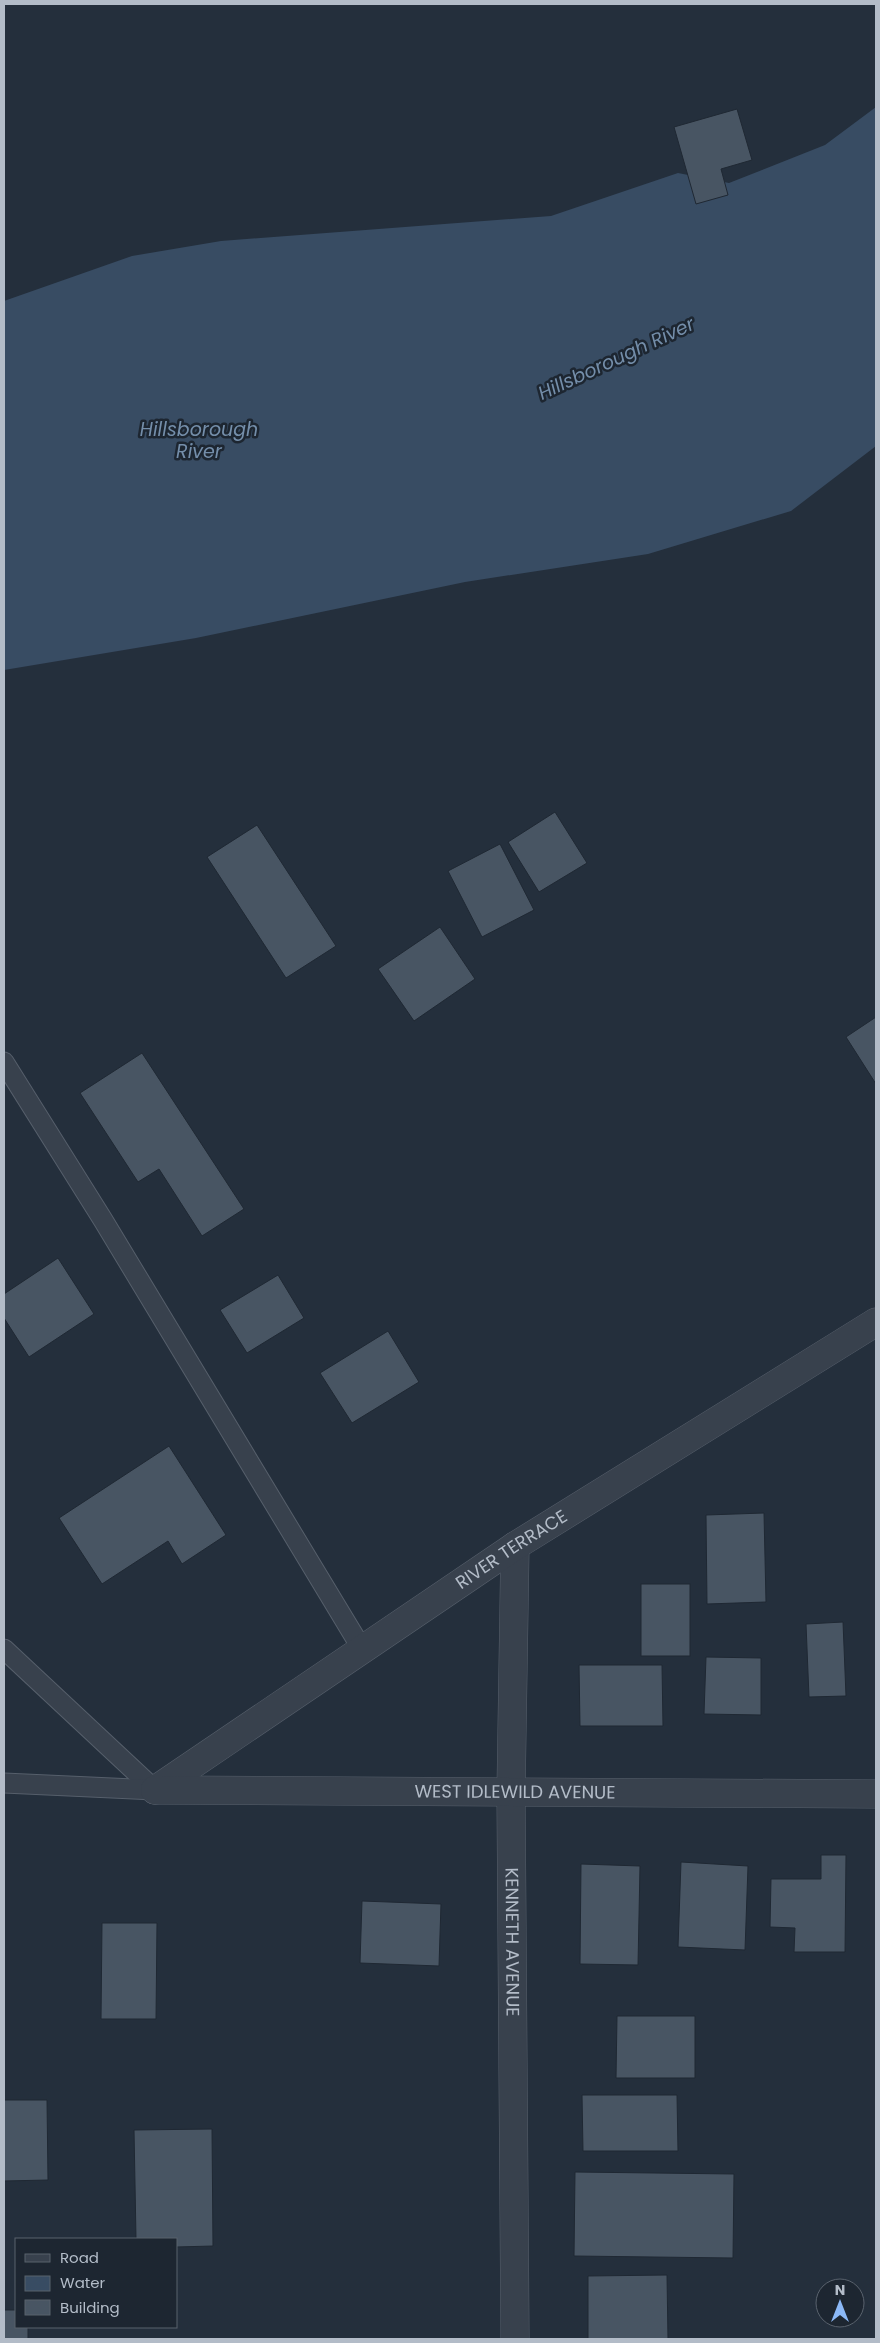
<svg xmlns="http://www.w3.org/2000/svg" width="880" height="2343" viewBox="0 0 880 2343" font-family="Poppins,sans-serif">
	<style>
		.water { fill: #384c63 }
		.building { fill: #485563; stroke: #1f2833 }
		.lines { fill: none; stroke-linecap: round; stroke-linejoin: round }
		.service-casing { stroke: #565f6b; stroke-width: 21 }
		.minor-casing { stroke: #565f6b; stroke-width: 29 }
		.service { stroke: #38414d; stroke-width: 19 }
		.minor { stroke: #38414d; stroke-width: 28 }
		.labels { text-anchor: middle; stroke-width: 5; stroke-linejoin: round; paint-order: stroke }
		.street-label { font-size: 18px; fill: #b3bcc8; stroke: #1d2631 }
		.water-label { font-size: 19px; font-style: italic; fill: #748eaa; stroke: #1d2631 }
	</style>
	<rect width="100%" height="100%" fill="#242f3c"/>
	<polygon class="water" points="876,107 876,446 791,511 648,554 465,582 196,638 4,670 4,301 132,256 221,241 551,216 678,173 729,183 825,145"/>
	<g class="building">
		<polygon points="737,109 752,160 721,169 728,195 696,204 674,127"/>
		<polygon points="555,812 587,863 539,892 508,842"/>
		<polygon points="257,825 336,946 286,978 207,857"/>
		<polygon points="500,844 534,910 482,937 448,871"/>
		<polygon points="440,927 475,979 414,1021 378,969"/>
		<polygon points="876,1017 876,1084 846,1037"/>
		<polygon points="142,1053 244,1209 202,1236 159,1169 138,1182 80,1093"/>
		<polygon points="58,1258 94,1314 29,1357 4,1318 4,1294"/>
		<polygon points="278,1275 304,1318 247,1353 220,1310"/>
		<polygon points="388,1331 419,1382 352,1423 320,1373"/>
		<polygon points="169,1446 226,1535 182,1564 168,1541 102,1584 59,1518"/>
		<polygon points="764,1513 766,1602 707,1604 706,1515"/>
		<rect x="641" y="1584" width="49" height="72"/>
		<polygon points="843,1622 846,1696 809,1697 806,1624"/>
		<polygon points="706,1657 761,1658 761,1715 704,1714"/>
		<polygon points="579,1665 662,1665 663,1726 580,1726"/>
		<polygon points="821,1855 846,1855 845,1952 794,1952 795,1928 770,1927 771,1879 821,1879"/>
		<polygon points="681,1862 748,1866 745,1950 678,1947"/>
		<polygon points="581,1864 640,1866 638,1965 580,1964"/>
		<polygon points="362,1901 441,1904 439,1966 360,1963"/>
		<polygon points="102,1923 157,1923 156,2019 101,2019"/>
		<polygon points="617,2016 695,2016 695,2078 616,2078"/>
		<polygon points="582,2095 677,2095 678,2151 583,2151"/>
		<polygon points="4,2100 47,2100 48,2180 4,2181"/>
		<polygon points="212,2129 213,2246 176,2247 176,2239 136,2239 134,2130"/>
		<polygon points="575,2172 734,2174 733,2258 574,2256"/>
		<polygon points="667,2275 668,2339 588,2339 588,2276"/>
		<polygon points="4,2310 16,2310 16,2327 28,2327 28,2339 4,2339"/>
	</g>
	<g class="lines">
		<g class="service-casing">
			<g id="service">
				<polyline points="4,1062 103,1220 362,1649"/>
				<polyline points="4,1649 155,1790"/>
				<polyline points="4,1783 155,1790"/>
			</g>
		</g>
		<g class="minor-casing">
			<g id="minor">
				<path id="s1" d="M515 1546 511 1793 515 2339"/>
				<path id="s2" d="M155 1790 515 1546 876 1322"/>
				<path id="s3" d="M155 1790 876 1794"/>
			</g>
		</g>
		<use href="#service" class="service"/>
		<use href="#minor" class="minor"/>
	</g>
	<g class="labels">
		<g class="street-label">
			<text dy="6" stroke="none"><textPath href="#s2" startOffset="430">RIVER TERRACE</textPath></text>
			<text dy="6" stroke="none"><textPath href="#s3" startOffset="360">WEST IDLEWILD AVENUE</textPath></text>
			<text dy="6" stroke="none"><textPath href="#s1" startOffset="396">KENNETH AVENUE</textPath></text>
		</g>
		<g class="water-label">
			<text transform="translate(616 358) rotate(-25)" y="7">Hillsborough River</text>
			<text x="199" y="436">Hillsborough<tspan x="199" dy="22">River</tspan></text>
		</g>
	</g>
	<rect width="880" height="2343" fill="none" stroke="#b3bcc8" stroke-width="10"/>
	<rect x="15" y="2238" width="162" height="90" fill="#1d2631" stroke="#59626d"/>
	<rect x="25" y="2254" width="25" height="8" fill="#38414d" stroke="#59626d"/>
	<text x="60" y="2263" font-size="15" fill="#b3bcc8">Road</text>
	<rect x="25" y="2276" width="25" height="15" fill="#384c63" stroke="#59626d"/>
	<text x="60" y="2288" font-size="15" fill="#b3bcc8">Water</text>
	<rect x="25" y="2300" width="25" height="15" fill="#485563" stroke="#59626d"/>
	<text x="60" y="2313" font-size="15" fill="#b3bcc8">Building</text>
	<g transform="translate(840 2303)"><circle r="24" fill="#1d2631" stroke="#59626d"/>
	<path d="M0-4L9 19L0 12L-9 19Z" fill="#8bb8f6"/>
	<text y="-8" font-size="14" font-weight="bold" text-anchor="middle" fill="#b3bcc8">N</text>
	</g>
</svg>
